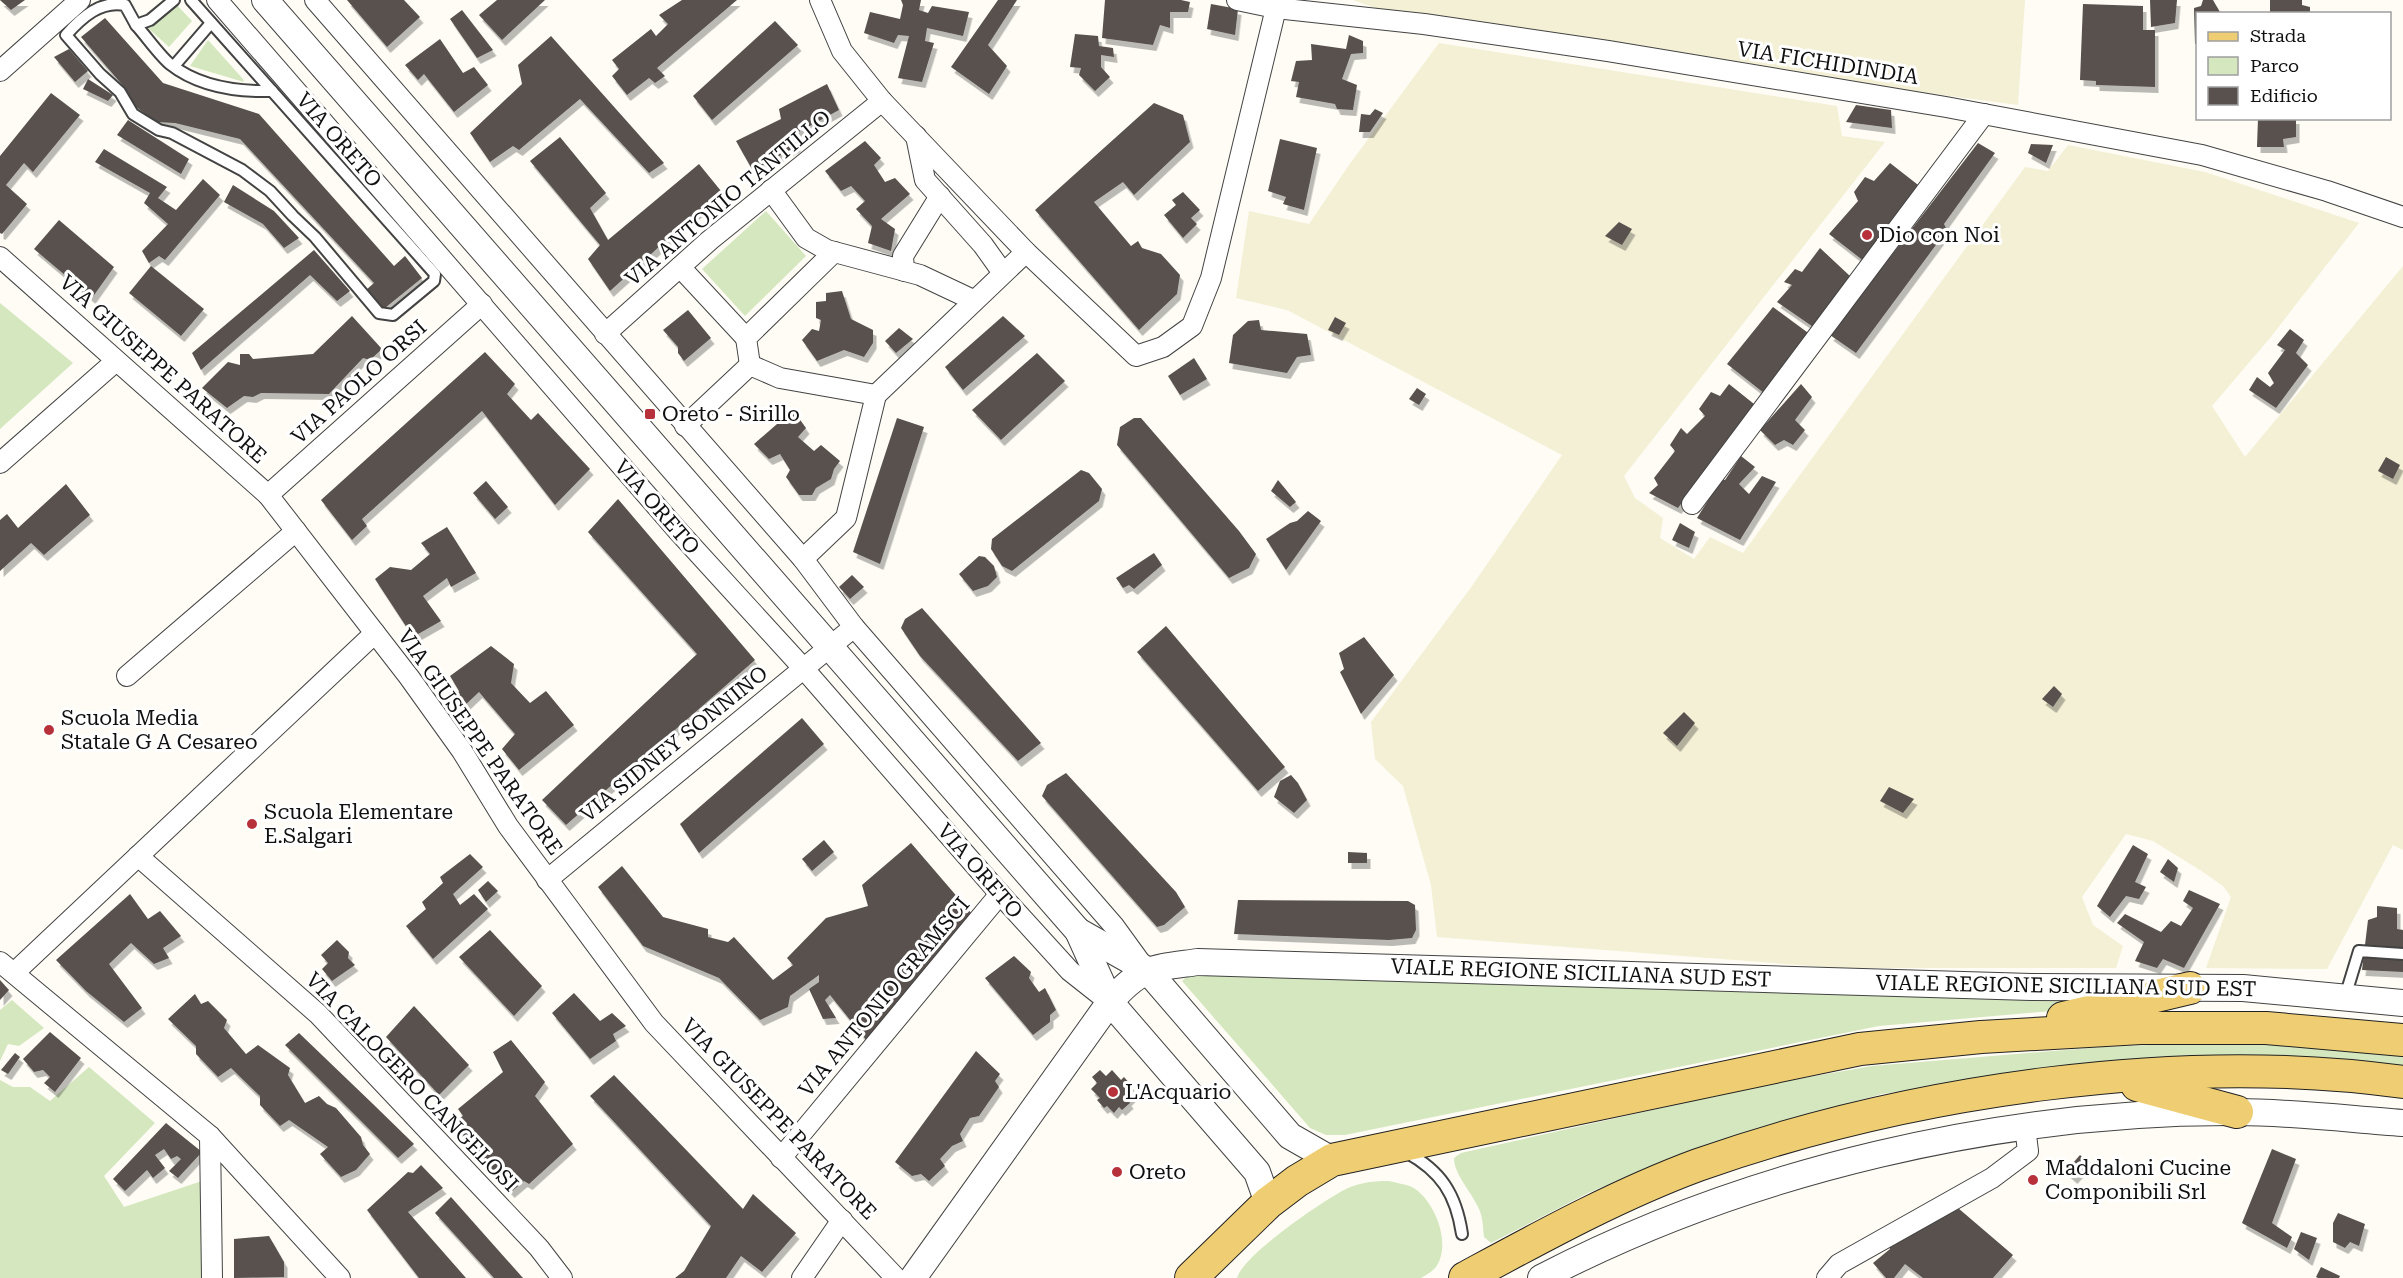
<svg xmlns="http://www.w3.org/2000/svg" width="2403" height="1278" viewBox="0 0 2403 1278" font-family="'Roboto Serif',serif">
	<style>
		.farmland { fill: #f3f0d5 }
		.green { fill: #d5e7bf }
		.building { fill: #58514d; filter: url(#shadow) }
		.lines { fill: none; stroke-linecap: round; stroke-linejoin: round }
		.service-casing { stroke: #434343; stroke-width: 14 }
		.minor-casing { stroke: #434343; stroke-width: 22 }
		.tertiary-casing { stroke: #434343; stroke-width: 28 }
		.primary-casing { stroke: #212121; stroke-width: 34 }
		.service { stroke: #fff; stroke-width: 10 }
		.minor { stroke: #fff; stroke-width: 20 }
		.tertiary { stroke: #fff; stroke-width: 26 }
		.primary { stroke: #efce73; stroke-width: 32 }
		.poi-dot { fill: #b7313a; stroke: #fff; stroke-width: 2 }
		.labels { text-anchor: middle; stroke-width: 6; stroke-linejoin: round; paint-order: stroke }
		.street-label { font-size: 21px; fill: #101010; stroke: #fff }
		.poi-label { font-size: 21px; fill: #101010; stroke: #fff; text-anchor: start }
	</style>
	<defs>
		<filter id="shadow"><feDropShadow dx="3.5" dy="6" stdDeviation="0" flood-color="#0004"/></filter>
	</defs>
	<rect width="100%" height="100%" fill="#fefcf4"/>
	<g class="farmland">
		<polygon points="1353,0 2025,0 2018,105 1722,66 1387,12"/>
		<polygon points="1439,43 1837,106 1842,136 1885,142 1624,476 1635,498 1663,518 1660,538 1694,559 1710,537 1743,553 2025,167 2048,171 2068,145 2205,172 2359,223 2270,338 2212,406 2245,457 2403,266 2403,850 2393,845 2327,969 2206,968 2231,897 2223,886 2200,870 2153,841 2126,834 2082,897 2093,925 2123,946 2116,968 1837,968 1437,937 1431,885 1403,786 1375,759 1371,722 1472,586 1562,455 1287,310 1236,298 1249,211 1309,224 1349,165"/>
	</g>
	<g class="green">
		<polygon points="174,2 192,21 169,47 148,28"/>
		<polygon points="208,40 243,79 244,82 190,66"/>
		<polygon points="766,211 806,256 745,316 702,269"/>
		<polygon points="0,303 73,363 0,429"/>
		<polygon points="1192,972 2074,1000 2075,1009 1879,1026 1345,1135 1326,1135 1310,1128 1182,981"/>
		<polygon points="12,1000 44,1028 19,1046 8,1044 0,1061 0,1010"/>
		<path d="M2267 1040 2403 1052V1072L2001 1078 1882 1094 1778 1122 1690 1150 1588 1193 1491 1243 1484 1237C1483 1228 1483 1217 1479 1209 1472 1192 1454 1175 1454 1158L1461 1153 1764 1085 1872 1066 2102 1047Z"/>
		<polygon points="89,1067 155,1123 104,1176 124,1207 202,1181 201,1278 0,1278 0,1080 13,1087 30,1087 50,1101"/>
		<path d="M1389 1181C1396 1183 1405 1184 1412 1187 1435 1200 1452 1244 1436 1267 1433 1271 1426 1275 1421 1278H1237C1243 1255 1325 1199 1348 1188 1362 1182 1374 1181 1389 1181Z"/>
	</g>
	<g class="building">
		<polygon points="0,0 25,0 11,10"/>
		<polygon points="347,0 404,0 420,17 387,47"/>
		<polygon points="497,0 545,0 502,40 479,15"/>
		<polygon points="682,0 737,0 657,68 665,76 655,83 649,78 627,95 612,76 619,69 612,60 651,29 656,36 668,24 659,15"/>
		<polygon points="901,0 921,0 919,10 928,13 932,6 969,12 963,36 927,28 925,41 934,43 922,82 898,78 909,36 898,35 894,43 864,33 870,12 900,19 903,5"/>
		<polygon points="998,0 1017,0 988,45 1007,66 989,94 951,67"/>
		<polygon points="1105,0 1181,0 1190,2 1188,12 1170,12 1170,28 1160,25 1153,45 1102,38"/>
		<polygon points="2150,0 2177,0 2175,23 2151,27"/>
		<polygon points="2203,0 2213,0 2221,14 2198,14 2198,44 2195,44 2194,8 2201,6"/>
		<polygon points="2270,0 2302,0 2302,5 2310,7 2310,14 2270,14"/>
		<polygon points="1211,4 1238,9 1235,35 1207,29"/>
		<polygon points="2083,4 2143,6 2143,30 2155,30 2155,87 2096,85 2096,81 2080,80"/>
		<polygon points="462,10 493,50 477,58 450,19"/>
		<polygon points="105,18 163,83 259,114 394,266 405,256 422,278 380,312 366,290 374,283 240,139 175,123 156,122 135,106 125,88 81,37"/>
		<polygon points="775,21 798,45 712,120 693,96"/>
		<polygon points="1075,34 1098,36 1099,46 1113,48 1114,57 1101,55 1101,67 1110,77 1095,91 1079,75 1081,68 1070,67"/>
		<polygon points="1349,35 1363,41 1363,53 1351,54 1342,79 1357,85 1353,110 1337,109 1335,104 1296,97 1299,82 1291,81 1296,61 1312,60 1311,44 1346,49"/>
		<polygon points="551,36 664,163 649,173 580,99 519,150 513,146 490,162 470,133 522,84 518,65"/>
		<polygon points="440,39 463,73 474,67 488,85 454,112 424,74 418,80 405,65"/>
		<polygon points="69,49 88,71 75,82 54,57"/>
		<polygon points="88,79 113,95 108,101 83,89"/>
		<polygon points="827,84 839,110 795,134 797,146 753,171 736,141 781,119 779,109"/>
		<polygon points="51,93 80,115 33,172 24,163 6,185 27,204 2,234 0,233 0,156"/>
		<polygon points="1154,103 1183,115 1190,142 1134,195 1123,182 1094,202 1131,246 1138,241 1142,248 1161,254 1180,275 1177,294 1139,330 1035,210"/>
		<polygon points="1856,105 1891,110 1892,128 1846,122"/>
		<polygon points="1375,109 1383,113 1370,132 1359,132 1361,114 1370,115"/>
		<polygon points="2258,118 2296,118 2296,137 2283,139 2284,147 2257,147"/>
		<polygon points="128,120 189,159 181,174 117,135"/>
		<polygon points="560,137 606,193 590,208 608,240 699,164 721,191 610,291 588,259 600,245 530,161"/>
		<polygon points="1280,139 1317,148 1304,210 1283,204 1286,197 1268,191"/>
		<polygon points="865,141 881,158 874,165 885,182 895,178 910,194 881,219 895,229 891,251 868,243 872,226 856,209 865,201 851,186 841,191 825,171"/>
		<polygon points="1978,143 1995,153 1944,224 1947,230 1856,353 1830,335"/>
		<polygon points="2031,144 2053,145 2046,163 2028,153"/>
		<polygon points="104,149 167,187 158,198 176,210 203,179 220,195 165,260 159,256 149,263 142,251 168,224 144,203 150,193 95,162"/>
		<polygon points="1890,163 1922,188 1865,262 1829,234 1858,201 1854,192 1865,177 1874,181"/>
		<polygon points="233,185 274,211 299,238 284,248 263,224 224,202"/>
		<polygon points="1183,192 1200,210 1191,218 1197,224 1183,238 1164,215 1176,205 1172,200"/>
		<polygon points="59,220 114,267 92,298 34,249"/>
		<polygon points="1619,222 1632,229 1622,245 1605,236"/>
		<polygon points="1820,248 1851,277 1819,331 1777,302 1792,285 1784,282 1795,269 1802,272"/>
		<polygon points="314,250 350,291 337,301 310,275 201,370 192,353"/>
		<polygon points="151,266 204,309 181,336 129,293"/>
		<polygon points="842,291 851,319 873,330 873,343 864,357 844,350 817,361 802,340 812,329 819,331 821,320 816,318 816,302 826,301 826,293"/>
		<polygon points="1773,307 1815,338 1769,397 1727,364"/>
		<polygon points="688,310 711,338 684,361 678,353 678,347 663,330"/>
		<polygon points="352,316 382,349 370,360 363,358 329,394 261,393 253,397 244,396 227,408 202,388 228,362 240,365 240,354 249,354 253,359 313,354"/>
		<polygon points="1003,316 1025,336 963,390 945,367"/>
		<polygon points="1335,317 1346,323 1339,335 1328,330"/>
		<polygon points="1259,320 1261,330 1307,334 1311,355 1297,357 1287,373 1229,363 1233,335 1248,321"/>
		<polygon points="899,328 913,339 896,353 885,341"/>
		<polygon points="2290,329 2304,340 2296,353 2308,365 2276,408 2249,390 2257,377 2270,387 2274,383 2268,373 2285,350 2277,345"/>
		<polygon points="485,352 515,384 507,394 531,420 538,413 590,469 555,505 482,411 362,519 367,526 352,540 321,500"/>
		<polygon points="1037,353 1065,381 1001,440 972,410"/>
		<polygon points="1194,358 1207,379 1180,395 1168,376"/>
		<polygon points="1729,384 1754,404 1678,508 1649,493 1658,485 1654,478 1675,451 1670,445 1681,428 1687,434 1705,416 1699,409 1711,392 1720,396"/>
		<polygon points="1801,384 1812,397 1795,420 1805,430 1793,445 1784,440 1775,445 1760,430"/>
		<polygon points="1417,388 1426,394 1419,405 1409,399"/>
		<polygon points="793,410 806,428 798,437 814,451 821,445 840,461 834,469 831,479 816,488 812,495 799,495 786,477 790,470 780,454 769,459 754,444"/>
		<polygon points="897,418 924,427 880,564 853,552"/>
		<polygon points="1134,418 1141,418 1239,531 1256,554 1249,568 1229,578 1117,445 1120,427"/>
		<polygon points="1741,456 1755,467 1739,484 1749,494 1762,476 1776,482 1740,540 1697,518 1712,494 1719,478 1725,480"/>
		<polygon points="2386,457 2400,465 2393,479 2378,471"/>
		<polygon points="1081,470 1089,473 1102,489 1099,501 1012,571 1002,566 991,549 992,539"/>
		<polygon points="1278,480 1296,502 1290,507 1271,491"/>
		<polygon points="486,481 508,507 495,519 473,493"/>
		<polygon points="66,484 90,515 44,555 31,543 0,571 0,520 7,514 18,528"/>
		<polygon points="618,499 755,660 566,825 542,800 697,654 588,532"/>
		<polygon points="1308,511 1321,521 1286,570 1266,539 1290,523 1297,521"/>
		<polygon points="1680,523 1695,532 1689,548 1672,540"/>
		<polygon points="447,527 476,573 451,587 447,578 423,596 441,621 413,637 375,579 390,567 411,570 430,554 421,543"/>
		<polygon points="1154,553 1162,565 1134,589 1129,585 1123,588 1116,578"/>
		<polygon points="979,556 985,557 994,566 997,577 988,586 973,591 959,574"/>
		<polygon points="852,575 864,587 850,599 839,587"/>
		<polygon points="922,608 1041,743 1018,761 920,656 901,628 905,619"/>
		<polygon points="1166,626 1285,767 1258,791 1137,652"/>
		<polygon points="1364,637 1394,675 1361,714 1340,672 1344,669 1339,653"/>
		<polygon points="491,646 514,664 511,683 530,703 546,691 574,725 519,770 502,749 515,734 479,692 461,709 453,703 459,691 450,676"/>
		<polygon points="2054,686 2062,694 2053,707 2042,699"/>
		<polygon points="1684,712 1695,723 1677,746 1663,733"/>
		<polygon points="802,718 824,744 699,853 680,824"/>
		<polygon points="1066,773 1176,892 1185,907 1164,925 1157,927 1042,796 1047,785"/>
		<polygon points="1291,775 1298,783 1307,800 1294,813 1274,797 1280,781"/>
		<polygon points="1889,787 1914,799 1903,813 1880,801"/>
		<polygon points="824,840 834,852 812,871 802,859"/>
		<polygon points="911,843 972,914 867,1041 830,995 825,1000 836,1018 823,1019 809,989 819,982 819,975 790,996 788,1007 760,1020 719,978 643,946 598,887 622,866 663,917 708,929 708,937 728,942 734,937 773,980 793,965 787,958 826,918 868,906 862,885"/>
		<polygon points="2133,845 2148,854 2135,882 2146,887 2139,899 2126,896 2110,917 2097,906"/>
		<polygon points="1348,852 1367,853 1367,863 1348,863"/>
		<polygon points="470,854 483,867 453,894 460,905 474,894 488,909 433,959 406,926 426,909 422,902 443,883 440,877"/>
		<polygon points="2168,859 2178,868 2174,882 2160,872"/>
		<polygon points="488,881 498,891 486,902 478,890"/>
		<polygon points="2189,890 2220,904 2184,968 2163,959 2157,968 2135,961 2144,942 2117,923 2125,914 2161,932 2171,921 2181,926 2193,908 2183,901"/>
		<polygon points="130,894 148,919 160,911 181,936 163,948 169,958 154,964 131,943 109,964 142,1008 124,1022 86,991 56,960"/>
		<polygon points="1238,900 1408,901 1415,905 1416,930 1412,938 1389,940 1234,934"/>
		<polygon points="2377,906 2397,908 2397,929 2403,930 2403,972 2362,970 2368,920 2377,917"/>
		<polygon points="490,930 542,986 514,1016 459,957"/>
		<polygon points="337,940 349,952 348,958 355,965 332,981 322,969 328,963 321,955"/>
		<polygon points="1014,956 1031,972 1029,978 1039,992 1045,988 1056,1010 1050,1015 1050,1022 1033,1035 985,978"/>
		<polygon points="0,980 9,990 0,1000"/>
		<polygon points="574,993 600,1021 612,1013 626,1026 613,1034 616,1041 590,1059 552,1013"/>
		<polygon points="195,994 201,1004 208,1001 227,1020 224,1028 246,1054 258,1045 290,1068 288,1075 305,1103 319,1096 327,1104 336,1108 361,1137 363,1145 370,1154 356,1170 341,1177 320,1154 328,1147 289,1120 280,1126 260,1105 260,1096 231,1068 218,1077 196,1054 196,1046 168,1019"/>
		<polygon points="414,1006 469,1065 439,1095 386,1037"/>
		<polygon points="50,1032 81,1058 55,1092 44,1083 50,1077 43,1070 34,1072 23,1059"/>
		<polygon points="299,1033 374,1105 414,1144 398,1158 285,1045"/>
		<polygon points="511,1040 545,1082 535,1096 573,1144 529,1184 524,1181 511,1192 452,1122 463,1116 458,1109 503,1072 493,1052"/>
		<polygon points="976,1051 1000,1074 995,1081 999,1087 979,1116 970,1118 960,1134 963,1141 952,1146 940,1159 945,1166 929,1181 921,1174 912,1176 895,1162"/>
		<polygon points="15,1053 20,1057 8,1074 1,1070"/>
		<polygon points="1100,1070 1106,1076 1112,1070 1121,1080 1124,1077 1131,1085 1128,1088 1134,1094 1128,1100 1130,1103 1122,1110 1119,1107 1114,1113 1107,1106 1104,1108 1097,1100 1100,1098 1091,1089 1097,1083 1092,1077"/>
		<polygon points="614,1075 743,1209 753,1194 796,1233 762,1272 741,1256 726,1278 675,1278 684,1271 711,1226 590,1096"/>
		<polygon points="166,1123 202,1152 178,1178 169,1171 181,1159 177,1156 171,1159 164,1149 155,1155 165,1168 153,1178 147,1170 125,1191 113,1179"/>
		<polygon points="2272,1149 2296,1159 2272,1223 2292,1237 2287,1248 2242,1223"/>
		<polygon points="2080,1155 2088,1162 2074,1178 2066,1171"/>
		<polygon points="421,1165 443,1188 408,1212 466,1278 419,1278 367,1210 408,1172 413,1173"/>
		<polygon points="451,1197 523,1278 494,1278 435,1213"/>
		<polygon points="1958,1208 2013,1255 1993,1278 1923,1278 1905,1264 1894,1278 1886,1278 1873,1263 1890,1249 1887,1243"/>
		<polygon points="2338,1213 2365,1224 2359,1246 2350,1242 2345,1248 2333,1242 2333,1223"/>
		<polygon points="2301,1232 2317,1238 2309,1260 2294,1249"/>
		<polygon points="269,1236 284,1262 284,1277 234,1278 234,1239"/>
		<polygon points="2321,1267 2340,1276 2339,1278 2318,1278 2316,1277"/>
	</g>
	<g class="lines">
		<g class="service-casing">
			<g id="service">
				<path d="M174 0 150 20 136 25 125 5C101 0 82 17 66 35L100 74 120 92 133 114 159 130 172 133 242 170 270 191 293 216 315 237 379 313 393 315 434 281 435 274 191 0"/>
				<path d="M136 25C146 36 160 56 170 64 199 87 236 92 272 91"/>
				<polyline points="174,66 211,23"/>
				<polyline points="2345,997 2359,951 2403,954"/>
				<path d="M1406 1152C1441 1171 1456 1194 1462 1234"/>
			</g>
		</g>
		<g class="minor-casing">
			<g id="minor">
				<polyline points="217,0 678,531 804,669 1000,894 1070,971 1108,1001"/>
				<polyline points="315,0 803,559 854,627 1114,926 1143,966"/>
				<polyline points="820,0 842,51 882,101 1026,252 1136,356 1163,347 1192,326 1211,278 1276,8"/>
				<polyline points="1237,0 1276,8 1424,24 1608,51 1946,107 2202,155 2327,191 2403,217"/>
				<polyline points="0,71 80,0"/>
				<polyline points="916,136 925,180 983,245 1003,273"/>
				<polyline points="771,190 806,238 827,250 920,275 973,300"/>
				<polyline points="0,257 268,495 409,677 462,751 508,826 654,1023 896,1278"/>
				<polyline points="680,267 746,338"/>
				<polyline points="904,271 903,256 940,196"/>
				<polyline points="605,334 710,240 882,101"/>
				<polyline points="750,365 746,338 834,252"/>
				<polyline points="685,426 750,365 780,378 876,395"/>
				<polyline points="0,463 116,361"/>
				<polyline points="268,495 482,304"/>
				<polyline points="1692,504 1984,114"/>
				<polyline points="803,559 846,518 876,395 1026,252"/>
				<polyline points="127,676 296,531"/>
				<polyline points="138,856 318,1014 539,1248 562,1278"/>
				<polyline points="547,880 854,627"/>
				<polyline points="0,962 210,1136 340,1278"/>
				<polyline points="14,973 375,633"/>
				<polyline points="210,1136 212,1278"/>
				<polyline points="781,1158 1000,894"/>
				<polyline points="802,1278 842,1220"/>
				<polyline points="1827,1278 1839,1264 1992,1178 2028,1151 2025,1127"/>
			</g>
		</g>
		<g class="tertiary-casing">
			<g id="tertiary">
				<polyline points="265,0 1078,931 1110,1002 1257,1172 1268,1203"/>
				<polyline points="1078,931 1147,970 1290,1136 1332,1160"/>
				<path d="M913 1278 1110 1002C1141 966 1154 968 1198 962L2031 987 2243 988 2403 1003"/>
				<path d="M1541 1278C1748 1170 2003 1111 2236 1112 2291 1112 2348 1119 2403 1123"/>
			</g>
		</g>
		<g class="primary-casing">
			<g id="primary">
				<polyline points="2063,1018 2190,988"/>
				<polyline points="2137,1085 2237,1112"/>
				<polyline points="1191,1278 1268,1203 1297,1181 1332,1160 1860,1049 1981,1037 2141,1028 2266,1028 2403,1040"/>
				<path d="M1465 1278C1541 1237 1617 1195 1698 1165 1911 1090 2179 1051 2403 1082"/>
			</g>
		</g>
		<use href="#service" class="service"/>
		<use href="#minor" class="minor"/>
		<use href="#tertiary" class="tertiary"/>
		<use href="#primary" class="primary"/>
	</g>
	<g class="poi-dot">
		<circle cx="1867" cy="235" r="6"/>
		<rect x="644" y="408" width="12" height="12" rx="3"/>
		<circle cx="49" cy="730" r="6"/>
		<circle cx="252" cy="824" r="6"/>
		<circle cx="1113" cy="1092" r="6"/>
		<circle cx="1117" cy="1172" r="6"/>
		<circle cx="2033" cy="1180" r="6"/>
	</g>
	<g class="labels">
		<g class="street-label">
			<text transform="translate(1828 63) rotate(9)" y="7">VIA FICHIDINDIA</text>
			<text transform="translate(339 140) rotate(49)" y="7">VIA ORETO</text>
			<text transform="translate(728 198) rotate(-40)" y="7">VIA ANTONIO TANTILLO</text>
			<text transform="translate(163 369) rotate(42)" y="7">VIA GIUSEPPE PARATORE</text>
			<text transform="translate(359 382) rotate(-42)" y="7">VIA PAOLO ORSI</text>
			<text transform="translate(657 507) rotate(49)" y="7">VIA ORETO</text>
			<text transform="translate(480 742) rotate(55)" y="7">VIA GIUSEPPE PARATORE</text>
			<text transform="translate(674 744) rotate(-39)" y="7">VIA SIDNEY SONNINO</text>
			<text transform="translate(980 871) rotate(49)" y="7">VIA ORETO</text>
			<text transform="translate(1581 973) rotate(2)" y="7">VIALE REGIONE SICILIANA SUD EST</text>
			<text transform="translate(2066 986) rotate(1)" y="7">VIALE REGIONE SICILIANA SUD EST</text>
			<text transform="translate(884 997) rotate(-50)" y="7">VIA ANTONIO GRAMSCI</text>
			<text transform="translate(412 1082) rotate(46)" y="7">VIA CALOGERO CANGELOSI</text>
			<text transform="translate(779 1119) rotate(46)" y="7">VIA GIUSEPPE PARATORE</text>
		</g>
		<g class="poi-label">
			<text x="1879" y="242">Dio con Noi</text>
			<text x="662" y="421">Oreto - Sirillo</text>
			<text x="61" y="725">Scuola Media<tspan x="61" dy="24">Statale G A Cesareo</tspan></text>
			<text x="264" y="819">Scuola Elementare<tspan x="264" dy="24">E.Salgari</tspan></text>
			<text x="1125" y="1099">L'Acquario</text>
			<text x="2045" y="1175">Maddaloni Cucine<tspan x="2045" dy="24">Componibili Srl</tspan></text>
			<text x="1129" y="1179">Oreto</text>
		</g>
	</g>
	<rect x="2196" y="12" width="195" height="108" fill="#ffffff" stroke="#9f9f9f" stroke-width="1.5"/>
	<rect x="2208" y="32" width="30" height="9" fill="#efce73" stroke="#9f9f9f" stroke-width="1.5"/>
	<text x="2250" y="42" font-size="18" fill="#101010">Strada</text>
	<rect x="2208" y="57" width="30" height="18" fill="#d5e7bf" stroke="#9f9f9f" stroke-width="1.5"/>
	<text x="2250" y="72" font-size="18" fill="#101010">Parco</text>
	<rect x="2208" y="87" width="30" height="18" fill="#58514d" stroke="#9f9f9f" stroke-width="1.5"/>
	<text x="2250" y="102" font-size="18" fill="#101010">Edificio</text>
</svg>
